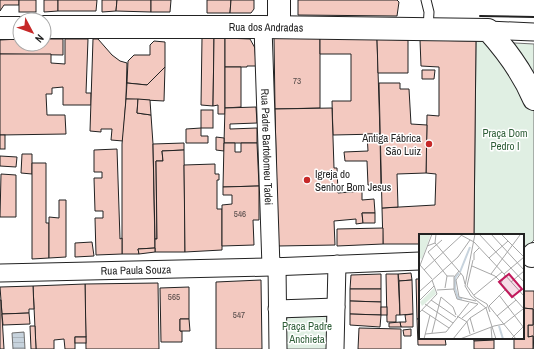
<svg xmlns="http://www.w3.org/2000/svg" width="534" height="349" viewBox="0 0 534 349" font-family="'Archivo Narrow',sans-serif">
	<style>
		.green { fill: #e0efe3; stroke: #6f6f6f }
		.water { fill: url(#water-rules); stroke: #6f6f6f }
		.building { fill: #f3c9c0; stroke: #222 }
		.lines { fill: none; stroke-linecap: round; stroke-linejoin: round }
		.service-casing { stroke: #222; stroke-width: 11 }
		.minor-casing { stroke: #222; stroke-width: 19 }
		.tertiary-casing { stroke: #222; stroke-width: 24 }
		.secondary-casing { stroke: #222; stroke-width: 24 }
		.service { stroke: #fff; stroke-width: 9 }
		.minor { stroke: #fff; stroke-width: 17 }
		.tertiary { stroke: #fff; stroke-width: 22 }
		.secondary { stroke: #fff; stroke-width: 22 }
		.wall { stroke: #222; stroke-width: 2 }
		.poi-dot { fill: #c62828; stroke: #fff; stroke-width: 1.5 }
		.labels { text-anchor: middle; stroke-width: 3; stroke-linejoin: round; paint-order: stroke }
		.number-label { font-size: 9px; fill: #564c4a }
		.street-label { font-size: 11px; fill: #222; stroke: #fff }
		.park-label { font-size: 11px; fill: #2f5e38; stroke: #fff }
		.poi-label { font-size: 11px; fill: #222; stroke: #fff; text-anchor: end }
		.inset-river { fill: none; stroke: #c7d3dd; stroke-width: 2 }
		.inset-road { fill: none; stroke: #a7a7a7; stroke-width: 1 }
		.view { fill: #c2185b; fill-opacity: 0.15; stroke: #c2185b; stroke-width: 2 }
		.inset-edge { fill: none; stroke: #222; stroke-width: 2 }
	</style>
	<defs>
		<pattern id="water-rules" width="6" height="5" patternUnits="userSpaceOnUse"><rect width="6" height="5" fill="#c7d3dd"/><path d="M0 2.5h6" fill="none" stroke="#abb5bd"/></pattern>
	</defs>
	<rect width="100%" height="100%" fill="#fff"/>
	<g class="green">
		<polygon points="476,41 534,44 534,240 527,247 523,247 523,235 474,235"/>
		<polygon points="326,316 330,321 330,349 284,349 284,322 288,317"/>
	</g>
	<polygon class="water" points="24,332 25,349 13,349 12,333"/>
	<g class="building">
		<polygon points="0,0 19,0 19,5 4,5 0,11"/>
		<rect x="19" y="0" width="17" height="12"/>
		<polygon points="44,0 58,0 58,11 44,12"/>
		<polygon points="58,0 97,0 96,11 58,11"/>
		<polygon points="102,0 117,0 116,11 102,12"/>
		<polygon points="117,0 151,0 151,12 116,11"/>
		<polygon points="151,0 171,0 170,12 151,12"/>
		<polygon points="207,0 231,0 230,13 207,13"/>
		<polygon points="231,0 254,0 254,9 251,13 230,13"/>
		<polygon points="298,0 397,0 399,2 397,16 298,15"/>
		<polygon points="274,37 320,38 320,108 275,109"/>
		<polygon points="202,38 214,38 213,106 201,105"/>
		<polygon points="214,38 225,38 225,114 218,114 218,105 213,106"/>
		<polygon points="225,38 250,39 255,48 256,66 247,66 247,67 225,67"/>
		<polygon points="320,38 377,39 380,134 333,135 332,101 351,101 351,54 320,54"/>
		<polygon points="20,39 20,44 44,44 44,39 63,39 63,55 0,54 0,40"/>
		<polygon points="65,39 88,39 86,93 91,93 91,105 63,105 63,87 52,88 52,94 46,94 47,115 65,115 66,134 0,135 0,54 51,54 51,63 65,64"/>
		<polygon points="93,39 98,39 112,55 120,61 127,63 126,99 123,141 111,140 112,129 101,129 101,132 90,131"/>
		<polygon points="377,39 408,40 408,73 378,73"/>
		<polygon points="420,40 476,41 474,235 420,235 420,244 383,244 382,208 435,205 436,174 426,173 427,115 439,116 439,67 421,66"/>
		<polygon points="154,41 165,42 165,67 147,85 127,83 128,61 134,55 150,55 150,45"/>
		<polygon points="165,67 164,101 126,99 127,83 147,85"/>
		<polygon points="225,67 241,67 241,107 225,108"/>
		<polygon points="422,70 435,70 434,79 422,79"/>
		<polygon points="379,83 400,83 400,89 409,89 411,124 427,125 426,173 397,174 398,207 382,208"/>
		<polygon points="126,99 138,99 137,113 151,115 153,144 155,248 138,249 139,254 122,254 122,144"/>
		<polygon points="138,99 150,100 151,115 137,113"/>
		<polygon points="256,107 257,123 230,124 230,129 257,128 257,143 224,143 225,108"/>
		<polygon points="332,108 334,168 337,168 338,193 362,191 362,200 374,199 375,213 362,213 363,223 356,224 356,219 334,221 335,245 278,246 275,109"/>
		<rect x="201" y="110" width="12" height="18"/>
		<polygon points="201,128 201,136 208,136 208,143 186,143 186,129"/>
		<polygon points="367,134 380,134 381,189 372,189 371,185 368,185 367,161 345,161 344,152 368,151"/>
		<rect x="0" y="135" width="5" height="14"/>
		<polygon points="216,137 224,138 224,151 216,150"/>
		<polygon points="184,143 184,150 162,151 163,161 156,161 157,239 155,239 153,144"/>
		<polygon points="224,143 235,143 235,152 241,152 241,143 257,143 259,186 223,187"/>
		<polygon points="117,149 120,239 122,238 122,254 96,255 95,218 103,218 103,211 95,211 94,178 102,178 102,172 94,172 94,150"/>
		<polygon points="184,150 185,252 155,252 155,239 157,239 156,161 163,161 162,151"/>
		<polygon points="22,154 32,154 32,174 21,173"/>
		<polygon points="0,156 17,157 16,167 0,166"/>
		<polygon points="32,163 46,163 46,223 49,223 49,258 32,259"/>
		<polygon points="215,164 215,174 219,174 219,180 217,180 217,209 222,209 222,250 185,252 184,165"/>
		<polygon points="1,174 16,175 16,217 0,217"/>
		<polygon points="259,186 259,220 253,220 254,245 222,246 222,205 232,204 232,195 223,195 223,187"/>
		<polygon points="59,200 66,200 66,257 49,258 49,217 59,218"/>
		<polygon points="362,213 375,213 375,223 363,223"/>
		<polygon points="383,228 383,244 337,246 337,229"/>
		<polygon points="92,242 94,256 75,257 75,243"/>
		<polygon points="155,248 155,252 139,254 138,249"/>
		<polygon points="411,273 412,280 399,281 398,274"/>
		<polygon points="381,274 381,289 350,289 351,275"/>
		<polygon points="386,274 398,274 400,315 396,315 396,322 387,322"/>
		<polygon points="416,279 420,279 420,319 417,319"/>
		<polygon points="261,280 262,349 216,349 216,282"/>
		<polygon points="412,280 413,314 400,315 399,281"/>
		<polygon points="158,283 159,349 86,349 85,284"/>
		<polygon points="85,284 86,337 75,337 75,349 65,349 64,339 54,340 54,349 36,349 33,286"/>
		<polygon points="33,286 34,309 29,309 29,313 2,314 0,287"/>
		<polygon points="189,287 189,319 180,319 180,331 182,331 182,342 161,342 160,288"/>
		<polygon points="350,289 381,289 381,302 350,301"/>
		<polygon points="523,291 534,291 534,349 533,336 528,337 528,325 533,325 533,309 523,308"/>
		<polygon points="0,300 1,300 4,349 0,349"/>
		<polygon points="350,301 381,302 381,315 350,314"/>
		<rect x="381" y="307" width="6" height="8"/>
		<polygon points="523,308 533,309 533,325 528,325 528,337 533,336 533,349 514,349 514,338 523,338"/>
		<polygon points="29,313 30,324 3,325 2,314"/>
		<polygon points="350,314 381,315 380,327 350,325"/>
		<polygon points="413,314 413,327 401,327 400,322 406,322 405,315"/>
		<polygon points="180,319 189,319 190,331 180,331"/>
		<polygon points="417,319 420,319 420,338 445,338 446,345 418,345"/>
		<polygon points="400,322 401,327 389,327 389,323"/>
		<polygon points="30,326 35,326 36,349 31,349"/>
		<polygon points="359,328 401,329 401,349 358,349"/>
		<polygon points="411,329 411,336 404,336 403,330"/>
		<rect x="75" y="337" width="11" height="6"/>
		<polygon points="473,338 494,338 494,340 474,341"/>
		<polygon points="494,340 494,349 474,349 474,341"/>
	</g>
	<g class="lines">
		<g class="service-casing">
			<polyline id="service" points="426,0 429,12 428,29"/>
		</g>
		<g class="minor-casing">
			<g id="minor">
				<path id="s1" d="M263 27 271 267"/>
				<polyline points="488,30 534,32"/>
				<polyline points="277,266 278,349"/>
				<path id="s2" d="M0 273 271 267 420 261"/>
				<polyline points="277,309 336,307"/>
				<polyline points="335,349 337,264"/>
			</g>
		</g>
		<g class="tertiary-casing">
			<polyline id="tertiary" points="279,0 279,27"/>
		</g>
		<g class="secondary-casing">
			<g id="secondary">
				<path id="s3" d="M44 27H263L488 30C506 50 523 73 534 99"/>
				<polyline points="0,28 20,28"/>
				<polyline points="532,256 534,254"/>
			</g>
		</g>
		<use href="#service" class="service"/>
		<use href="#minor" class="minor"/>
		<use href="#tertiary" class="tertiary"/>
		<use href="#secondary" class="secondary"/>
		<polyline class="wall" points="480,16 534,17"/>
	</g>
	<g class="poi-dot">
		<circle cx="429" cy="144" r="4"/>
		<circle cx="307" cy="180" r="4"/>
	</g>
	<g class="labels">
		<g class="number-label">
			<text x="297" y="84">73</text>
			<text x="240" y="217">546</text>
			<text x="174" y="300">565</text>
			<text x="239" y="318">547</text>
		</g>
		<g class="street-label">
			<text dy="4" stroke="none"><textPath href="#s3" startOffset="222">Rua dos Andradas</textPath></text>
			<text dy="4" stroke="none"><textPath href="#s1" startOffset="120">Rua Padre Bartolomeu Tadei</textPath></text>
			<text dy="4" stroke="none"><textPath href="#s2" startOffset="136">Rua Paula Souza</textPath></text>
		</g>
		<g class="park-label">
			<text x="505" y="137">Praça Dom<tspan x="505" dy="13">Pedro I</tspan></text>
			<text x="307" y="330">Praça Padre<tspan x="307" dy="13">Anchieta</tspan></text>
		</g>
		<g class="poi-label">
			<text x="421" y="142">Antiga Fábrica<tspan x="421" dy="13">São Luiz</tspan></text>
			<text x="315" y="178" text-anchor="start">Igreja do<tspan x="315" dy="13">Senhor Bom Jesus</tspan></text>
		</g>
	</g>
	<g transform="translate(419 234)">
		<rect width="105" height="105" fill="#fff"/>
		<path d="M15 54 17 60 3 72 1 68Z" fill="#e0efe3"/>
		<path d="M0 0H12L3 25 0 24Z" fill="#e0efe3"/>
		<path class="inset-river" d="M41 38 51 13M40 39 36 44V54L39 64 43 65M80 92 84 105"/>
		<path class="inset-road" d="M40 0 55 8 86 41 82 49 105 75M56 0 46 52 52 62 67 74 77 105M60 0 105 48M72 0 105 36M82 0 105 23M16 9 44 42 46 50M8 12 16 9 17 0M9 18 28 42H35M9 18 23 6M70 24 89 7M54 26 48 52 56 63 68 70 71 78M55 26V19L60 14M1 31 13 45M53 32 76 42 82 48M0 34 13 0M5 36 44 0M40 37 35 43V56L38 65 59 70M42 39 37 46 40 63 57 67M72 40 101 1M85 40 105 23M86 41 105 62M92 48 105 37M26 54 28 42M87 55 70 72 97 105M18 56 35 55M0 58 39 23 51 6M55 61 83 38M80 61 105 94M12 66 37 83M0 67 15 52M6 70 34 89M3 76 30 94M0 79 18 60 13 46M38 82 48 88 51 100M78 82 97 66M43 84 59 70M51 84 55 98M75 92 85 90 104 75M72 93 73 105M13 99 22 63 34 73 37 81M6 100 27 98 50 69M5 105 11 81M34 105 51 84 68 73M41 105 75 92M92 105 104 93"/>
		<path class="view" d="M90 40 103 55 93 63 80 48Z"/>
		<rect width="105" height="105" class="inset-edge"/>
	</g>
	<g transform="translate(32 32) rotate(131)"><circle r="19" fill="#ffffff" stroke="#a7a7a7"/>
	<path d="M0-3L7 15L0 10L-7 15Z" fill="#c62828"/>
	<text y="-6" font-size="11" font-weight="bold" text-anchor="middle" fill="#222222">N</text>
	</g>
</svg>
